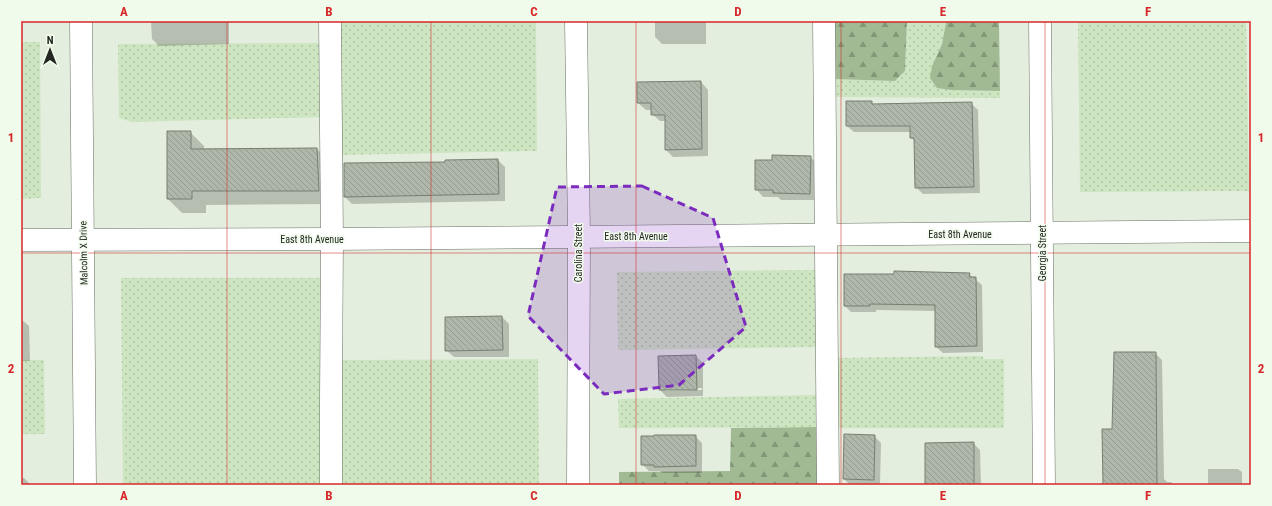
<svg xmlns="http://www.w3.org/2000/svg" width="1272" height="506" viewBox="0 0 1272 506" font-family="'Roboto Condensed',sans-serif">
	<style>
		.grass { fill: url(#grass-dots) }
		.forest { fill: url(#forest-firs) }
		.shadow { fill: #0003; fill-rule: evenodd }
		.building { fill: url(#building-back-hatch); stroke: #767e71 }
		.lines { fill: none; stroke-linecap: round; stroke-linejoin: round }
		.minor-casing { stroke: #687063; stroke-width: 23 }
		.minor { stroke: #fff; stroke-width: 22 }
		.marked { fill: #7b2cbf; fill-opacity: 0.2; stroke: #7b2cbf; stroke-width: 3; stroke-dasharray: 8 5; stroke-linejoin: round }
		.grid { fill: none; stroke: #d62828; stroke-width: 1; stroke-opacity: 0.55 }
		.labels { text-anchor: middle; stroke-width: 3; stroke-linejoin: round; paint-order: stroke }
		.street-label { font-size: 10px; fill: #232621; stroke: #f1fbec }
		.neatline { fill: none; stroke: #d62828; stroke-width: 1.5 }
		.grid-label { font-size: 13px; text-anchor: middle; font-weight: bold; fill: #d62828 }
	</style>
	<defs>
		<pattern id="grass-dots" width="8" height="8" patternUnits="userSpaceOnUse"><rect width="8" height="8" fill="#cde5c0"/><path d="M2 2h.1M6 6h.1" fill="none" stroke="#b0c4a5" stroke-width="1.8" stroke-linecap="round"/></pattern>
		<pattern id="forest-firs" width="22" height="20" patternUnits="userSpaceOnUse"><rect width="22" height="20" fill="#a1ba94"/><path d="M5 1l3.5 6h-7zM16 11l3.5 6h-7z" fill="#839778"/></pattern>
		<pattern id="building-back-hatch" width="6" height="6" patternUnits="userSpaceOnUse"><rect width="6" height="6" fill="#aeb7aa"/><path d="M-1 5l2 2M0 0l6 6M5-1l2 2" fill="none" stroke="#959d92"/></pattern>
	</defs>
	<rect width="100%" height="100%" fill="#e4eedf"/>
	<g class="grass">
		<polygon points="337,21 536,21 537,151 340,155"/>
		<polygon points="907,21 945,21 946,23 942,44 932,66 951,90 1000,91 1000,98 832,97 832,79 895,81 905,71"/>
		<polygon points="1078,21 1246,21 1249,191 1080,192"/>
		<polygon points="21,42 40,42 41,198 21,199"/>
		<polygon points="323,43 325,117 132,122 119,118 118,44"/>
		<polygon points="817,270 817,347 618,350 617,272"/>
		<polygon points="121,278 321,278 324,485 123,485"/>
		<polygon points="983,356 983,359 1004,359 1004,428 835,428 834,358"/>
		<polygon points="538,359 539,485 339,485 339,360"/>
		<polygon points="21,360 44,360 45,434 21,434"/>
		<polygon points="818,395 818,427 619,428 618,399"/>
	</g>
	<g class="forest">
		<polygon points="832,21 907,21 905,71 895,81 832,79"/>
		<polygon points="945,21 999,21 1000,91 951,90 937,88 930,78 932,66 942,44 946,23"/>
		<polygon points="818,427 818,485 619,485 619,472 730,471 731,428"/>
	</g>
	<g class="shadow">
		<polygon points="151,21 229,21 229,44 159,46 152,39"/>
		<polygon points="655,21 706,21 706,44 662,44 655,37"/>
		<polygon points="701,82 708,90 708,156 673,157 666,150 666,121 660,121 652,114 652,110 646,110 638,103"/>
		<polygon points="871,102 874,105 971,103 978,110 980,193 923,194 916,187 916,142 911,138 911,132 854,132 847,126"/>
		<polygon points="190,132 204,146 204,149 317,149 331,163 333,204 206,205 206,213 182,213 168,199"/>
		<polygon points="810,157 818,164 817,200 781,200 778,197 763,197 756,189 773,161"/>
		<polygon points="498,160 505,167 505,201 352,204 345,197 345,164 446,163"/>
		<polygon points="969,274 982,285 983,352 943,353 936,347 936,311 876,310 876,312 851,312 845,306"/>
		<polygon points="502,317 509,324 509,357 454,357 446,350"/>
		<polygon points="21,319 29,326 30,361 21,361"/>
		<polygon points="1155,353 1162,360 1164,479 1167,482 1171,482 1174,485 1104,485 1113,430"/>
		<path d="M696 356 703 363V396L667 397 660 390ZM702 388V390L665 391V389Z"/>
		<polygon points="695,436 702,443 702,473 662,473 660,471 649,471 642,464"/>
		<polygon points="874,436 881,443 880,485 850,485 844,479"/>
		<polygon points="973,443 980,450 981,485 927,485"/>
		<polygon points="1208,469 1238,469 1242,472 1242,485 1208,485"/>
		<polygon points="21,478 24,478 31,485 21,485"/>
	</g>
	<g class="building">
		<polygon points="701,81 702,149 665,150 665,115 651,115 651,103 637,103 637,82"/>
		<polygon points="846,101 872,101 872,104 972,102 974,187 915,188 914,138 910,138 910,126 846,126"/>
		<polygon points="167,131 191,131 191,149 317,148 319,191 192,191 192,199 167,199"/>
		<polygon points="772,155 811,156 810,194 773,193 773,190 755,190 755,160 772,160"/>
		<polygon points="498,159 499,194 344,197 344,163 445,162 445,160"/>
		<polygon points="894,271 970,273 969,277 976,277 977,346 935,347 935,305 870,304 870,306 844,306 844,274 894,274"/>
		<polygon points="502,316 503,350 445,351 445,317"/>
		<polygon points="1114,352 1156,352 1157,485 1103,485 1102,429 1112,429"/>
		<polygon points="696,355 697,390 659,390 658,356"/>
		<polygon points="844,434 875,435 874,480 843,479"/>
		<polygon points="654,435 696,435 696,466 654,467 654,465 641,465 641,436 654,436"/>
		<polygon points="974,442 974,485 925,485 925,443"/>
	</g>
	<g class="lines">
		<g class="minor-casing">
			<g id="minor">
				<polyline points="81,21 85,485"/>
				<polyline points="330,21 332,239 331,400 331,485"/>
				<polyline points="576,21 579,236 578,485"/>
				<polyline points="824,21 828,485"/>
				<polyline points="1040,21 1044,485"/>
				<polyline points="21,240 332,239 1251,231"/>
			</g>
		</g>
		<use href="#minor" class="minor"/>
	</g>
	<path class="marked" d="M642 186 713 218 746 327 679 385 604 394 528 316 557 187Z"/>
	<path class="grid" d="M227 21V485M431 21V485M636 21V485M841 21V485M1045 21V485M21 253H1251"/>
	<g class="labels">
		<g class="street-label">
			<text x="960" y="238">East 8th Avenue</text>
			<text x="636" y="240">East 8th Avenue</text>
			<text x="312" y="243">East 8th Avenue</text>
			<text transform="translate(83 253) rotate(-91)" y="4">Malcolm X Drive</text>
			<text transform="translate(578 253) rotate(-90)" y="4">Carolina Street</text>
			<text transform="translate(1042 253) rotate(-90)" y="4">Georgia Street</text>
		</g>
	</g>
	<rect width="1272" height="506" fill="none" stroke="#f1fbec" stroke-width="44"/>
	<g transform="translate(50 50)" stroke="#f1fbec" stroke-width="3" paint-order="stroke">
	<path d="M0-3L7 15L0 10L-7 15Z" fill="#232621"/>
	<text y="-6" font-size="11" font-weight="bold" text-anchor="middle" fill="#232621">N</text>
	</g>
	<rect x="22" y="22" width="1228" height="462" class="neatline"/>
	<g class="grid-label">
		<text x="124" y="16">A</text>
		<text x="329" y="16">B</text>
		<text x="534" y="16">C</text>
		<text x="738" y="16">D</text>
		<text x="943" y="16">E</text>
		<text x="1148" y="16">F</text>
		<text x="11" y="142">1</text>
		<text x="1261" y="142">1</text>
		<text x="11" y="373">2</text>
		<text x="1261" y="373">2</text>
		<text x="124" y="500">A</text>
		<text x="329" y="500">B</text>
		<text x="534" y="500">C</text>
		<text x="738" y="500">D</text>
		<text x="943" y="500">E</text>
		<text x="1148" y="500">F</text>
	</g>
</svg>
